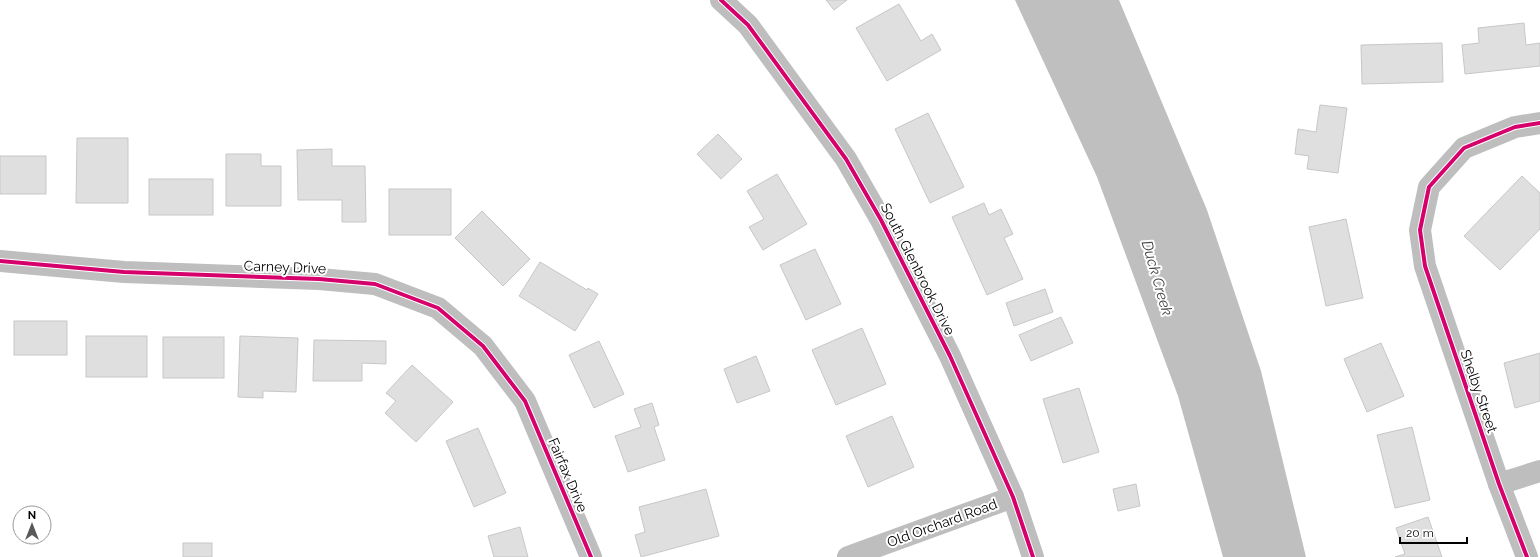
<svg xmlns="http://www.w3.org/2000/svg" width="1540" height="557" viewBox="0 0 1540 557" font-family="Raleway,sans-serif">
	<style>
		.water { fill: #bfbfbf }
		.building { fill: #dfdfdf; stroke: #c7c7c7 }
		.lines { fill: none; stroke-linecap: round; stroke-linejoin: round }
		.minor { stroke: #bebebe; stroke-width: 22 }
		.cycleway-casing { stroke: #fff; stroke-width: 6 }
		.cycleway { stroke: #d6006c; stroke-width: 4 }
		.labels { text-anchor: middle; stroke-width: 4; stroke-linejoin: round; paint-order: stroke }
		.street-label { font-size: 14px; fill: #000; stroke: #fff }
		.water-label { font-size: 15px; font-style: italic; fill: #444; stroke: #fff }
	</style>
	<rect width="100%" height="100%" fill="#fff"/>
	<polygon class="water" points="1015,0 1119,0 1207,210 1261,371 1306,557 1223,557 1178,396 1097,177"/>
	<g class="building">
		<polygon points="826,0 847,0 834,10"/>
		<polygon points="899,4 921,41 932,34 941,50 887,81 856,28"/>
		<polygon points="1524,23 1526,45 1540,43 1540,66 1465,74 1462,45 1479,43 1478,28"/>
		<polygon points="1442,43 1443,82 1362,84 1361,45"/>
		<polygon points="1320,105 1347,108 1338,173 1307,169 1309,156 1295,154 1298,129 1316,132"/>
		<polygon points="928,113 964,187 930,203 895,129"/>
		<polygon points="718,134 742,159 721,179 697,154"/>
		<polygon points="77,138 128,138 128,203 76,203"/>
		<polygon points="332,149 332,166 365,166 366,222 342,222 342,200 298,200 297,150"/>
		<polygon points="226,154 261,154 261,166 281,166 281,206 226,206"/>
		<rect x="0" y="156" width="46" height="38"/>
		<polygon points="777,174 807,224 763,250 749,227 764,219 747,191"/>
		<polygon points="1522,176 1540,193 1540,229 1500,270 1464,236"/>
		<rect x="149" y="179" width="64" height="36"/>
		<rect x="389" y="189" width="62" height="46"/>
		<polygon points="984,203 989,215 1001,209 1013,234 1004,238 1023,279 987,295 952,217"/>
		<polygon points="482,211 530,259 503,286 455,238"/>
		<polygon points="1346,219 1363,298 1326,306 1309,227"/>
		<polygon points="815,249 841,304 806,320 780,265"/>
		<polygon points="540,262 587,290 588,288 598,294 575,331 519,296"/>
		<polygon points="1045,289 1053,312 1014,326 1006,303"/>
		<polygon points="1061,317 1073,343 1031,361 1019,335"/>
		<rect x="14" y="321" width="53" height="34"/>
		<polygon points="862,328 886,384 836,405 812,350"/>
		<rect x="86" y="336" width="61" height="41"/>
		<polygon points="240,336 298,338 296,392 263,391 263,398 238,397"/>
		<rect x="163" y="337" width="61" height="41"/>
		<polygon points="314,340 386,341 386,364 362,363 362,381 313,381"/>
		<polygon points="599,341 624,394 594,408 569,355"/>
		<polygon points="1381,343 1404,396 1367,412 1344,359"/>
		<polygon points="1540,353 1540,401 1515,408 1504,363"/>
		<polygon points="756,356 770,391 737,403 724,369"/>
		<polygon points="412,365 453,402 416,442 385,413 396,401 386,393"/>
		<polygon points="1079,388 1099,452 1063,463 1043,399"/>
		<polygon points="652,403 659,425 654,427 665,460 628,472 615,436 641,427 634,409"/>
		<polygon points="892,416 914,467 868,487 846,436"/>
		<polygon points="1412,427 1430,500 1395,508 1377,435"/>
		<polygon points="478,428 506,493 474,507 446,441"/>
		<polygon points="1136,484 1140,506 1118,511 1113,489"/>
		<polygon points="706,489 719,536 641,557 635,535 645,532 639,507"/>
		<polygon points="1428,517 1442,557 1395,557 1405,554 1396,528"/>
		<polygon points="520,527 528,557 494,557 488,536"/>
		<rect x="183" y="543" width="29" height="14"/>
	</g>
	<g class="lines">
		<g class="minor">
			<polyline points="721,0 748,25 846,159 881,220 950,356 1013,497 1033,557"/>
			<polyline points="0,261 124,272 319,279 375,284 438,308 483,346 525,401 591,557"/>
			<polyline points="1499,484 1540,471"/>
			<polyline points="848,557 1013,497"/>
			<polyline points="1527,557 1499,484 1425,266 1420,230 1429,187 1464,148 1515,127 1540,123"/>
		</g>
		<g class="cycleway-casing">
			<g id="cycleway">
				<polyline points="721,0 748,25 846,159 881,220 950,356 1013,497 1033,557"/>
				<polyline points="0,261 124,272 319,279 375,284 438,308 483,346 525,401 591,557"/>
				<polyline points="1527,557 1499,484 1425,266 1420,230 1429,187 1464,148 1515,127 1540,123"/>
			</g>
		</g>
		<use href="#cycleway" class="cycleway"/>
	</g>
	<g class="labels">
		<g class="street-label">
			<text transform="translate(285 267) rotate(2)" y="5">Carney Drive</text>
			<text transform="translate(918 269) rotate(63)" y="5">South Glenbrook Drive</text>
			<text transform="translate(1479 391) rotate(71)" y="5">Shelby Street</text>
			<text transform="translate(568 475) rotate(67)" y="5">Fairfax Drive</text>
			<text transform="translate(942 523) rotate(-20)" y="5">Old Orchard Road</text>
		</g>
		<g class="water-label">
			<text transform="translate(1157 278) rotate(74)" y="5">Duck Creek</text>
		</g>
	</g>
	<g transform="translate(32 525)"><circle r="19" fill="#ffffff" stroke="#999999"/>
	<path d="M0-3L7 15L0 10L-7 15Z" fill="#595959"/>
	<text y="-6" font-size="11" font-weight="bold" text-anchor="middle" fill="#000000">N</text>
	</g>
	<path d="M1400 537v6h67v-6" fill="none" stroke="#000000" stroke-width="2"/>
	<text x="1406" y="537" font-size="12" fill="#000000" stroke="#ffffff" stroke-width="3" paint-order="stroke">20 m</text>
</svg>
